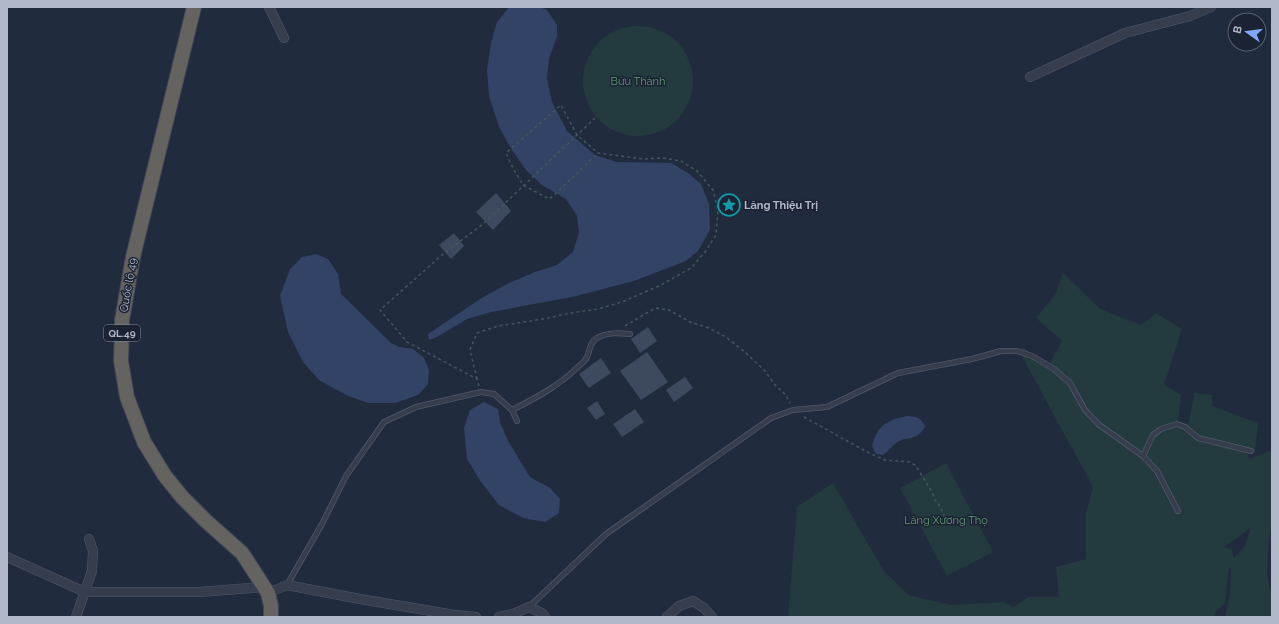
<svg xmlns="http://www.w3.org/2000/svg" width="1279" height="624" viewBox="0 0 1279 624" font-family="Raleway,sans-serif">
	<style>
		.green { fill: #233a3f; fill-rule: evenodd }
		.water { fill: #324365 }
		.building { fill: #3d495e }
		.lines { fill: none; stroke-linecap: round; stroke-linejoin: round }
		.service-casing { stroke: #515869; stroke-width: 6 }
		.minor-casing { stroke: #515869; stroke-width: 10 }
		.trunk-casing { stroke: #3e4556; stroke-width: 16 }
		.path { stroke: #41575c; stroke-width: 1.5; stroke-dasharray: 3 3; stroke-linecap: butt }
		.service { stroke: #363e4e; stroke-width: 4.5 }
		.minor { stroke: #363e4e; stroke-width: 9 }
		.trunk { stroke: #646360; stroke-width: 14 }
		.labels { text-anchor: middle; stroke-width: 3; stroke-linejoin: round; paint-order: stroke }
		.shield { fill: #1b2333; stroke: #848b9c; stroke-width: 1 }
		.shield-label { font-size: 10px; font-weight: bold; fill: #b1b8c9 }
		.park-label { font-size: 11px; fill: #669c77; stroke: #1b2333 }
		.poi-label { font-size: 11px; font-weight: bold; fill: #b1b8c9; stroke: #1b2333; text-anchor: start }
		.street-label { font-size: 11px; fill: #b1b8c9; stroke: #1b2333 }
	</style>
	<rect width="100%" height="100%" fill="#212b3e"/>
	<g class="green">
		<circle cx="638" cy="81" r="55"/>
		<path d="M1063 273 1100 309 1141 325 1156 313 1182 329 1164 385 1181 395 1178 422 1189 424 1194 393 1212 395V406L1258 423 1255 451 1249 448 1247 452 1249 459 1272 450V524L1269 539 1267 573 1270 590 1272 592V617H1225L1230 594 1231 568 1229 569 1225 603 1216 611 1215 617H1060V616V617H788L797 507 833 483 883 570 909 595 951 605 1004 602 1013 607 1029 597H1059L1056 567 1086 559V513L1093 487 1018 349 1024 348 1049 365 1062 341 1036 318 1055 295ZM1251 527 1245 546 1234 558 1232 550 1224 547 1244 533Z"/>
		<polygon points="946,463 993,552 947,576 900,488"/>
	</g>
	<g class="water">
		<polygon points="509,7 540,7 547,10 557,25 557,36 549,59 547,78 552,102 567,131 595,155 617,162 671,163 688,173 701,184 709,204 710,230 698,251 686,261 634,281 572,297 491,312 467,319 437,337 429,340 428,334 480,299 507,284 535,272 557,265 573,252 579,232 577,216 566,199 542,185 526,170 512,150 499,127 489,96 487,70 491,43 497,22"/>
		<polygon points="316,254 328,259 338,274 341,294 391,343 400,347 413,349 424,358 429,370 428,384 418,395 395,403 368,403 346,395 319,380 303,362 288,332 280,296 290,269 302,257"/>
		<polygon points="484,402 498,409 500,422 508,441 530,477 550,488 560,499 559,513 545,522 523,518 499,505 481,482 467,459 464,428 470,410"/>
		<path d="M907 416C917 417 921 417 925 427 914 444 907 434 895 444 890 448 887 452 883 455L876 454 872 446C878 425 885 421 907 416Z"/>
	</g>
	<g class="building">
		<polygon points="496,193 511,211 493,230 476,212"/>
		<polygon points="454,233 464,246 451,259 439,245"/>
		<polygon points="648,327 657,341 640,353 631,339"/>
		<polygon points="647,352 668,382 641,400 620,371"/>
		<polygon points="601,358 611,373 589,388 579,374"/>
		<polygon points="685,377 693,388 674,402 666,390"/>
		<polygon points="597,401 605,414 596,420 587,408"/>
		<polygon points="635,409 644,422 622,437 613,424"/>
	</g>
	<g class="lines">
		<g class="service-casing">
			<g id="service">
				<path d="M512 410C536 398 560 385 579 366 581 364 584 362 586 359 590 352 589 343 597 338 608 332 619 333 630 334"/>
				<polyline points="1143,456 1153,435 1161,429 1177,424 1185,427 1198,438 1251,451"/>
				<polyline points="287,585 322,524 346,476 384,422 416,407 481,392 494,394 512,410 517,421"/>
				<polyline points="529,607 606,534 771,418 793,410 827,407 898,373 972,359 1001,351 1017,351 1032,356 1054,369 1070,383 1085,410 1098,424 1143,456 1157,471 1178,511"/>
			</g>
		</g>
		<g class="minor-casing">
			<g id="minor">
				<polyline points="269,7 284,38"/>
				<polyline points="1030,77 1125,33 1190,16 1211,7"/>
				<polyline points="7,557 85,592 199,592 264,587"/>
				<polyline points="268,593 287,585 360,599 455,615 476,617"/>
				<polyline points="76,617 92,571 93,551 89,539"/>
				<polyline points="499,617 513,614 529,607 542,613 545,617"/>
				<polyline points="667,617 679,606 693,601 704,608 712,617"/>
			</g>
		</g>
		<g class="trunk-casing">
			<polyline id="trunk" points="194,7 133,257 122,320 121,361 127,397 144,442 165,476 182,497 206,521 242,553 268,593 271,606 271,617"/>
		</g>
		<g class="path">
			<polyline points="625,326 655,308 669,310 690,322 709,328 726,337 746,353 765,371 776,386 786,395 790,403"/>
			<polyline points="477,379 470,350 477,333 498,326 543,319 571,313 598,309 622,302 661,285 691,268 705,252 716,235 718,210 713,190 697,171 681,161 663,158 643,159 598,153 577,135 561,105 506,153 513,168 523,185 549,199 553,196 598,153"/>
			<polyline points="479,386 477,379 407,342 380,310 442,255 483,224 595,118"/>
			<polyline points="804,417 869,453 885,460 910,462 916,466 932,492 935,500 940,506 946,520"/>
		</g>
		<use href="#service" class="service"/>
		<use href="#minor" class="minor"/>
		<use href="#trunk" class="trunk"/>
	</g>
	<defs>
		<g id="sight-ring" transform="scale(1.15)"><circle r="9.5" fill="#1b2333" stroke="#0f9aa8" stroke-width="1.5"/><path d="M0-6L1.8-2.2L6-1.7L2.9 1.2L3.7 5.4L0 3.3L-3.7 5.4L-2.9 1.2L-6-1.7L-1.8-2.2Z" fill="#0f9aa8"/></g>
	</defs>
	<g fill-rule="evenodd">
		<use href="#sight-ring" x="729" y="205"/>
	</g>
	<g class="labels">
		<rect class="shield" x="104" y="325" width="36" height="16" rx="3"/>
		<g class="shield-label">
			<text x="122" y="337">QL.49</text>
		</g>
		<g class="park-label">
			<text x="638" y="85">Bửu Thành</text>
			<text x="946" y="524">Lăng Xương Thọ</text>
		</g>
		<g class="poi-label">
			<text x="744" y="209">Lăng Thiệu Trị</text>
		</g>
		<g class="street-label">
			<text transform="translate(128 285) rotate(-80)" y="4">Quốc lộ 49</text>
		</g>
	</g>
	<rect width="1279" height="624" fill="none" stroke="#b1b8c9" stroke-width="16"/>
	<g transform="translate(1247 32) rotate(284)"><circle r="19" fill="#1b2333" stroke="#575f6f"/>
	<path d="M0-3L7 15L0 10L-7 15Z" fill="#81a7ff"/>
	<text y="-6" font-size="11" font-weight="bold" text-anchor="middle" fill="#b1b8c9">B</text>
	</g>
</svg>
